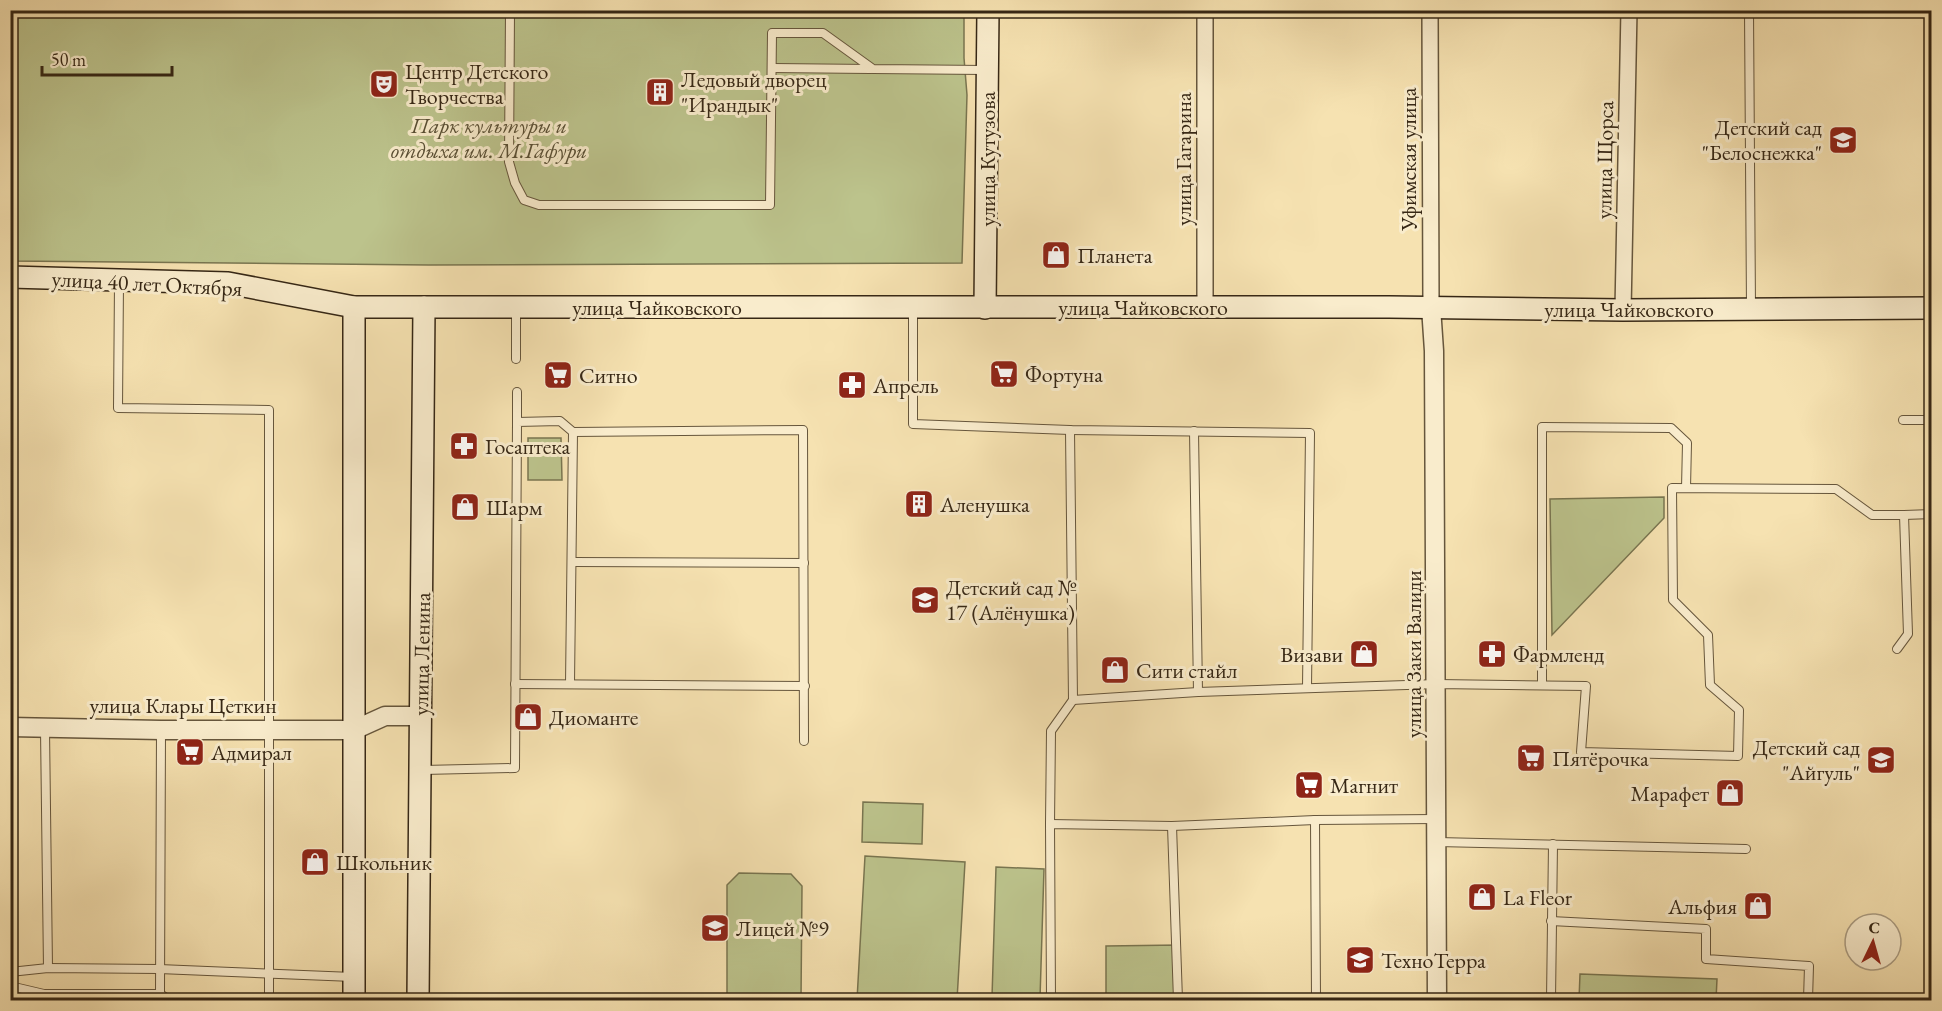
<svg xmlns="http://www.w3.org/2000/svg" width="1942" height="1011" viewBox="0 0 1942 1011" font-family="'EB Garamond',serif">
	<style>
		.green { fill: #bcc38c; stroke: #797550; stroke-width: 1.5 }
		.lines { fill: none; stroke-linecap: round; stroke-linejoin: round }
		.service-casing { stroke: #66563c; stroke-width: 10 }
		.minor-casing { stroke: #66563c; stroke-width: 18 }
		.tertiary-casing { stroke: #66563c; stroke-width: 21 }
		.secondary-casing { stroke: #362715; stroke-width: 24 }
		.service { stroke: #f9eccc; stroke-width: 8 }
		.minor { stroke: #f9eccc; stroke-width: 15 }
		.tertiary { stroke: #f9eccc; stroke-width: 18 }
		.secondary { stroke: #f9eccc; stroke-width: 21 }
		.labels { text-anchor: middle; stroke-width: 6; stroke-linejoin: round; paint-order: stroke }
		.poi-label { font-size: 22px; fill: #362715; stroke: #f9eccc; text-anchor: start }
		.park-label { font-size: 22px; font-style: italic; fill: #584e33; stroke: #f9eccc }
		.street-label { font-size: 22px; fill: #362715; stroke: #f9eccc }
	</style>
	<rect width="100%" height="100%" fill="#f6e2b1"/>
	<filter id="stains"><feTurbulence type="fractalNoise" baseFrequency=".00333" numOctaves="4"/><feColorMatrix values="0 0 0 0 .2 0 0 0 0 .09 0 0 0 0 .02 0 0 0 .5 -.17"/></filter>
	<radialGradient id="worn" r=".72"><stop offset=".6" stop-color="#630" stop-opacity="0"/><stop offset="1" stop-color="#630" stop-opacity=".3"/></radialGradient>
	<g class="green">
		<polygon points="10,11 964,11 964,58 967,95 962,263 429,265 11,261"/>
		<polygon points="528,438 561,438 562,480 528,480"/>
		<polygon points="1664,497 1664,518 1552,635 1550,499"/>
		<polygon points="863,802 923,804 922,844 862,842"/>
		<polygon points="865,856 965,862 957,1000 857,1000"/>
		<polygon points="996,867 1044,869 1040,998 992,997"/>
		<polygon points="739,873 791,874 802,886 801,1000 727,1000 727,885"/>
		<polygon points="1179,945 1179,1000 1106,1000 1106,946"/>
		<polygon points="1580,974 1717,979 1716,1000 1579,1000"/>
	</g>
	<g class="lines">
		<g class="service-casing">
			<g id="service">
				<polyline points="510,10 509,162 515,183 524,200 539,205 770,205 772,33 823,33 873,69 986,70"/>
				<polyline points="1749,10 1751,309"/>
				<polyline points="772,68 871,69"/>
				<polyline points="119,282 118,408 269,410 269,1000"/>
				<polyline points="516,309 516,359"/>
				<polyline points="913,309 913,424 1070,430 1310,433 1307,688"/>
				<polyline points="517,392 517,422"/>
				<polyline points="1903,420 1932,420"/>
				<polyline points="1194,431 1198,692"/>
				<polyline points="1904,515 1932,514"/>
				<polyline points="573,562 804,563"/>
				<polyline points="515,684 805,686"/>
				<polyline points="570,684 573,432"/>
				<polyline points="1542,685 1542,427 1671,428 1687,443 1686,488"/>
				<polyline points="1073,700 1198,692 1437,684 1586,686 1581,752 1738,756 1739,710 1710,685 1708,635 1673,600 1672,488 1836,489 1872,515 1904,515 1908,634 1897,649"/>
				<polyline points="45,729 48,968"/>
				<polyline points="423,770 515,768 517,422 560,421 573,432 803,430 804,741"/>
				<polyline points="1315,820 1316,1000"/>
				<polyline points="1050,824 1051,731 1073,700 1070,430"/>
				<polyline points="1172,826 1178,1000"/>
				<polyline points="1437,842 1746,849"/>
				<polyline points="1551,921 1706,929 1706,959 1809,966 1808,1000"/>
				<polyline points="10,972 48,968 159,969 353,977"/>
				<polyline points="10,986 44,994 160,994 169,1000"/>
				<polyline points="160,994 161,730"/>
				<polyline points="1051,1000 1050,824 1172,826 1315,820 1436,819"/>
				<polyline points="1551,1000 1553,844"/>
			</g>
		</g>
		<g class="minor-casing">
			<g id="minor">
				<polyline points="1430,10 1431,307"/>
				<polyline points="1205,307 1205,10"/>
				<polyline points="1623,310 1629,10"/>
			</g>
		</g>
		<g class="tertiary-casing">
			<g id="tertiary">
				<polyline points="1431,307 1434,351 1437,1000"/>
				<polyline points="10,727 161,730 354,730 385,716 421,716"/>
			</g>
		</g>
		<g class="secondary-casing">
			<g id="secondary">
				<polyline points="10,277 228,283 354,307 1389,307 1623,310 1932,308"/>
				<polyline points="354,307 354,1000"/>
				<polyline points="985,308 988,10"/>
				<polyline points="418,1000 424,307"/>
			</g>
		</g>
		<use href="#service" class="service"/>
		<use href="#minor" class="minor"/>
		<use href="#tertiary" class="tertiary"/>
		<use href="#secondary" class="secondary"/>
	</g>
	<defs>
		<g id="theatre-square" transform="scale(1.5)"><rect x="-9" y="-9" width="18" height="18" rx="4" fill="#8f2418" stroke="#f9eccc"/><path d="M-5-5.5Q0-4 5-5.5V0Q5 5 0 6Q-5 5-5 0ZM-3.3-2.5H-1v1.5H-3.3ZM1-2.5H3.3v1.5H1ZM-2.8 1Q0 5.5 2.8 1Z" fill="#fff"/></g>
		<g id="building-square" transform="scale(1.5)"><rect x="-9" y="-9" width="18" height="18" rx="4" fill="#8f2418" stroke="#f9eccc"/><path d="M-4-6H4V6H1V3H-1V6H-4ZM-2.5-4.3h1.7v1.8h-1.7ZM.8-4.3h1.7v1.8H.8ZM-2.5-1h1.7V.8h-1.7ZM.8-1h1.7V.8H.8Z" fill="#fff"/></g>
		<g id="school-square" transform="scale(1.5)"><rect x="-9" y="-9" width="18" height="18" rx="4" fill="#8f2418" stroke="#f9eccc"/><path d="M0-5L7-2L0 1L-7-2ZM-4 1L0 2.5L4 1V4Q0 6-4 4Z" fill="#fff"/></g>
		<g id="shop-square" transform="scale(1.5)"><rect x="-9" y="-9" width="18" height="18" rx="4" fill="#8f2418" stroke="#f9eccc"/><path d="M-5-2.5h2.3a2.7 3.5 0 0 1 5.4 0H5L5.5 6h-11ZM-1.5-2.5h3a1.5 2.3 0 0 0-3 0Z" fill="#fff"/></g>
		<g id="supermarket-square" transform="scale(1.5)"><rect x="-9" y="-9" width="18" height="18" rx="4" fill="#8f2418" stroke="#f9eccc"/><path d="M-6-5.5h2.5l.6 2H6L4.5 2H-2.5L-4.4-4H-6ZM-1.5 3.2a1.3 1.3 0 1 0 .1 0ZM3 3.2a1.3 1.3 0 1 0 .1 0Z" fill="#fff"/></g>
		<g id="pharmacy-square" transform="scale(1.5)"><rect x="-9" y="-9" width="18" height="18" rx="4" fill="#8f2418" stroke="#f9eccc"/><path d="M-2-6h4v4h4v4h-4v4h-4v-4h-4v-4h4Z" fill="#fff"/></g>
	</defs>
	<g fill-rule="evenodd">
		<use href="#theatre-square" x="384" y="84"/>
		<use href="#building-square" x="660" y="92"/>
		<use href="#school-square" x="1843" y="140"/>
		<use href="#shop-square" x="1056" y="255"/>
		<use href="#supermarket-square" x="1004" y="374"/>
		<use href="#supermarket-square" x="558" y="375"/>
		<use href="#pharmacy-square" x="852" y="385"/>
		<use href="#pharmacy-square" x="464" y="446"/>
		<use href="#building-square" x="919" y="504"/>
		<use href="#shop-square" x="465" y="507"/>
		<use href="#school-square" x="925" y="600"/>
		<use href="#shop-square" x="1364" y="654"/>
		<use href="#pharmacy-square" x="1492" y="654"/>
		<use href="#shop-square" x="1115" y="670"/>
		<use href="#shop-square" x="528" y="717"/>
		<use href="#supermarket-square" x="190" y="752"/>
		<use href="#supermarket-square" x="1531" y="758"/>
		<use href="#school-square" x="1881" y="760"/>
		<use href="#supermarket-square" x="1309" y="785"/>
		<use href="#shop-square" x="1730" y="793"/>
		<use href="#shop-square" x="315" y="862"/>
		<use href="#shop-square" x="1482" y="897"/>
		<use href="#shop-square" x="1758" y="906"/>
		<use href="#school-square" x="715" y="928"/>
		<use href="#school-square" x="1360" y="960"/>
	</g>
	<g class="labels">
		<g class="poi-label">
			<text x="405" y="79">Центр Детского<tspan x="405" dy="25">Творчества</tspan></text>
			<text x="681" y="87">Ледовый дворец<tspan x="681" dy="25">"Ирандык"</tspan></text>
			<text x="1822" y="135" text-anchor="end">Детский сад<tspan x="1822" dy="25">"Белоснежка"</tspan></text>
			<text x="1077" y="263">Планета</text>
			<text x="1025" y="382">Фортуна</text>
			<text x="579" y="383">Ситно</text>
			<text x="873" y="393">Апрель</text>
			<text x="485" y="454">Госаптека</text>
			<text x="940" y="512">Аленушка</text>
			<text x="486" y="515">Шарм</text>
			<text x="946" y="595">Детский сад №<tspan x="946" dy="25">17 (Алёнушка)</tspan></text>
			<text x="1343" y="662" text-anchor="end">Визави</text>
			<text x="1513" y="662">Фармленд</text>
			<text x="1136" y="678">Сити стайл</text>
			<text x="549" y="725">Диоманте</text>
			<text x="1860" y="755" text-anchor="end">Детский сад<tspan x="1860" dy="25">"Айгуль"</tspan></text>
			<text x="211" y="760">Адмирал</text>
			<text x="1552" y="766">Пятёрочка</text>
			<text x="1330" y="793">Магнит</text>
			<text x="1709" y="801" text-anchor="end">Марафет</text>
			<text x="336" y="870">Школьник</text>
			<text x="1503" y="905">La Fleor</text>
			<text x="1737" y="914" text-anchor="end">Альфия</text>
			<text x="736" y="936">Лицей №9</text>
			<text x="1381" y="968">ТехноТерра</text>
		</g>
		<g class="park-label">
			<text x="489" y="133">Парк культуры и<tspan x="489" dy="25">отдыха им. М.Гафури</tspan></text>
		</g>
		<g class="street-label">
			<text transform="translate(987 159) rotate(-90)" y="8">улица Кутузова</text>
			<text transform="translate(1183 159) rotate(-90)" y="8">улица Гагарина</text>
			<text transform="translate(1408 159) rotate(-90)" y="8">Уфимская улица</text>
			<text transform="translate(1604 160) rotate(-89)" y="8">улица Щорса</text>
			<text transform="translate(147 283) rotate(3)" y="8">улица 40 лет Октября</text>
			<text x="657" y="315">улица Чайковского</text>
			<text x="1143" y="315">улица Чайковского</text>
			<text x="1629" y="317">улица Чайковского</text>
			<text transform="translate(421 654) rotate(-89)" y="8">улица Ленина</text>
			<text transform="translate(1413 654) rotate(-90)" y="8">улица Заки Валиди</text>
			<text x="183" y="713">улица Клары Цеткин</text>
		</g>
	</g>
	<rect width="1942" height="1011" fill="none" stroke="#f6e2b1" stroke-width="36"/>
	<rect x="12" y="12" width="1918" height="987" fill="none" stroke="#362715" stroke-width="3"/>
	<rect x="18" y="18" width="1906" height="975" fill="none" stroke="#362715" stroke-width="1.5"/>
	<g transform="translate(1873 942) rotate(5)"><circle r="28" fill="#f9eccc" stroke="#ab9d83" stroke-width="1.5"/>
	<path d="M0-4.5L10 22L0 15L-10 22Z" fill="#8f2418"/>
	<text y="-9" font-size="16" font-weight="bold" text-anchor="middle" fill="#362715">С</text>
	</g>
	<path d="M42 66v9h130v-9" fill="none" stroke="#362715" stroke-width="3"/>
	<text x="51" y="66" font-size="18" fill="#362715" stroke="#f9eccc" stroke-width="4.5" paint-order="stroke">50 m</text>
	<rect width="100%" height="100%" filter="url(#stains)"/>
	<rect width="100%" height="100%" fill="url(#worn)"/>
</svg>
